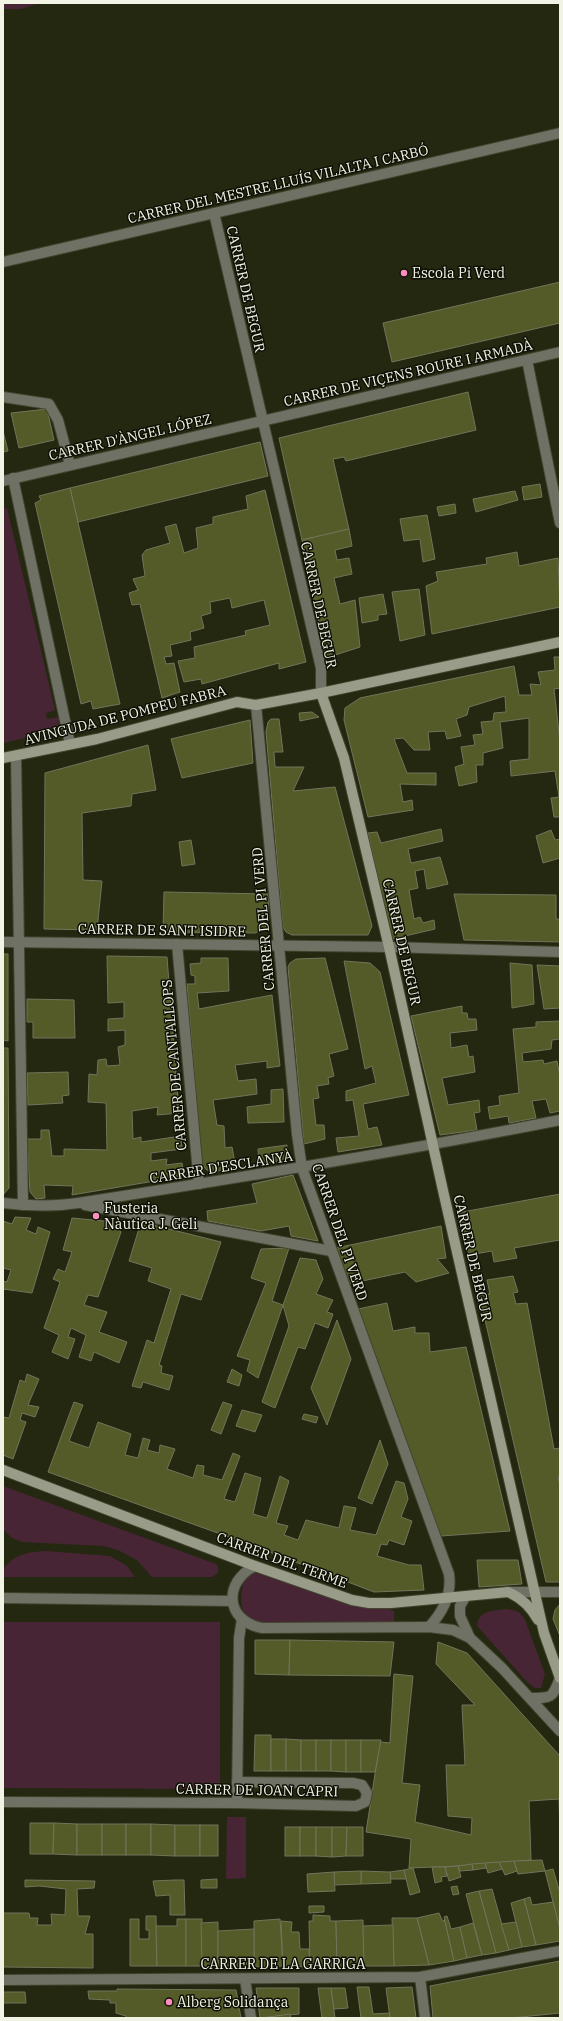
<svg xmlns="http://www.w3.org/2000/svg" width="563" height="2021" viewBox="0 0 563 2021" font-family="'IBM Plex Serif',serif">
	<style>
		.green { fill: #472534 }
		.building { fill: #545a28; stroke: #71755a }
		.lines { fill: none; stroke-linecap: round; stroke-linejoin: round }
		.street-casing { stroke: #42452e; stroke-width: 12 }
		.secondary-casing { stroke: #42452e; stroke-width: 12 }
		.street { stroke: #6f7165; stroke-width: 10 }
		.secondary { stroke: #999c89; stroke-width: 10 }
		.poi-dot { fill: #fd8ebf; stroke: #0e1006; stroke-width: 1.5 }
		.labels { text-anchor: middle; stroke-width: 3; stroke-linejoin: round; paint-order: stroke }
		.street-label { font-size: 14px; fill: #f1f4e5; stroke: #0e1006 }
		.poi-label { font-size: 14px; fill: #f1f4e5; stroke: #0e1006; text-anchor: start }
	</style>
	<rect width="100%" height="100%" fill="#252810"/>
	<g class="green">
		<polygon points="3,3 40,3 21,9 3,9"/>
		<polygon points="7,508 55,710 46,713 47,719 59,717 58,726 50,732 3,743 3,509"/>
		<polygon points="3,1486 216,1564 218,1566 218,1573 212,1577 152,1577 137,1560 118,1550 103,1546 22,1542 12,1538 3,1529"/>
		<path d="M46 1551 110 1556 127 1566 135 1577H3V1569C15 1554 27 1552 46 1551Z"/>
		<path d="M255 1572 267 1573 362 1607 387 1608 394 1611V1621L388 1625 267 1623C263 1622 256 1622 252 1620 237 1612 241 1592 244 1579Z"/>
		<path d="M506 1609C516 1610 520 1611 525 1620L545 1674 541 1688H535L528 1683 477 1626C478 1610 494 1611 506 1609Z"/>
		<polygon points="3,1622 220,1622 220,1789 3,1788"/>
		<polygon points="227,1817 246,1817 246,1878 226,1879"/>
	</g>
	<g class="building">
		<polygon points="560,282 560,323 392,362 383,323"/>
		<polygon points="468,392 476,430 346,461 344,457 333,459 349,529 302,540 279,438"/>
		<polygon points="47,409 54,440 19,448 11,413"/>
		<polygon points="3,431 8,451 3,452"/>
		<polygon points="260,442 268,476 78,522 70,488"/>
		<polygon points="540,484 542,497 524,500 522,487"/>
		<polygon points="70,488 120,704 93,709 91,701 81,704 35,503 41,500 39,496"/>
		<polygon points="265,490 306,662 279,669 279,663 202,684 201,679 184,682 178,661 195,658 194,647 246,635 245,631 270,625 264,600 232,608 230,598 210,602 211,613 201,616 204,628 190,632 191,640 170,645 172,656 164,657 166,664 174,663 180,692 162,698 140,604 132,605 129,593 138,590 133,579 145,576 142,555 146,550 170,543 165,527 176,524 184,553 198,548 196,528 213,524 213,517 248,509 246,496"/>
		<polygon points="515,491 518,500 476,512 473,499"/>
		<polygon points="455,504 456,513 439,516 437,507"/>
		<polygon points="427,515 435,559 423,562 420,539 404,541 400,519"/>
		<polygon points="349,529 352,546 335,550 337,560 349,558 352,574 334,578 340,604 355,600 360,647 326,658 302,540"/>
		<polygon points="517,552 519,566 558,558 560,607 432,634 426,586 438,581 436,572 487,564 486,558"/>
		<polygon points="419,589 425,635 400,641 392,592"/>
		<polygon points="383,594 387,614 378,615 378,620 362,623 359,598"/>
		<polygon points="554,657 560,657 560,688 554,689 560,741 560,817 554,817 551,798 559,797 555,771 511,776 510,761 529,759 529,718 500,722 503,748 483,753 483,765 476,765 477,782 459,786 455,767 464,764 461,747 475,745 473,735 483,734 481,722 493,721 494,713 506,712 505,696 469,707 467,715 456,719 461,736 447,739 445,731 428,732 430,750 414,750 403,738 394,739 407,773 436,773 436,785 400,784 403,802 412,800 413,810 368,817 344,720 345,708 360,698 514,666 519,695 532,695 530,684 541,685 538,672 555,670"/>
		<polygon points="312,712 319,717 300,721 299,713"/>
		<polygon points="271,719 279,719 283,752 274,752 275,767 304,767 293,791 335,787 372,926 368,935 292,935 286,932 283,927 266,732 268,722"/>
		<polygon points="250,720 253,763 182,778 171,739"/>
		<polygon points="148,745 156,790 132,794 131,806 82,813 83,880 102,881 97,930 44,929 45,773"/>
		<polygon points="441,829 443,841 408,849 411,863 440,857 448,884 427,889 424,869 415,871 418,888 409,890 414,919 420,917 423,923 434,920 435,929 392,939 368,833 377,832 381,843"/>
		<polygon points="551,830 555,840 560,839 560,858 543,863 536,836"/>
		<polygon points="191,840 195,864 182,866 179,842"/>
		<polygon points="164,892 268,894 269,920 264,929 255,933 163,932"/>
		<polygon points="454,894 556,895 556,919 560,919 560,942 464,940"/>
		<polygon points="3,954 8,954 8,1041 3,1040"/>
		<polygon points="107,956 167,957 179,1113 157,1115 158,1107 132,1111 133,1139 141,1137 141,1142 181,1136 182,1149 151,1153 151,1161 167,1159 166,1165 182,1163 184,1176 72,1195 73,1186 44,1185 45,1198 36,1199 30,1192 27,1139 41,1139 41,1130 49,1130 52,1156 64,1156 64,1149 107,1150 106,1103 88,1102 89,1074 97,1075 98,1060 106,1059 107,1066 120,1065 118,1047 125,1045 125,1030 108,1031 108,1019 124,1018 124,1002 108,1003"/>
		<polygon points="201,958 228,958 229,991 197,993 199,1009 272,995 280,1066 267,1068 267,1061 235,1065 238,1081 256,1079 257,1094 213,1100 217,1125 224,1126 225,1148 232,1147 236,1168 210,1172 202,1166 187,984 195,984 195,976 191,975 190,964 201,963"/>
		<polygon points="325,958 348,1049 329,1054 334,1076 328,1078 329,1084 317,1086 319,1098 313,1099 316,1125 324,1125 325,1139 304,1144 288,967 290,963 296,959"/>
		<polygon points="344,961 370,963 380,972 409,1095 363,1104 368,1129 377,1127 382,1145 338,1152 336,1138 359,1136 353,1100 346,1101 346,1091 376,1083 372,1066 365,1069"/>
		<polygon points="510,963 532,965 534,1004 512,1008"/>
		<polygon points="537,965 560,966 560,1008 544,1009"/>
		<polygon points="27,999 74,1000 75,1038 33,1038 33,1022 27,1022"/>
		<polygon points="462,1006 462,1013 467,1013 468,1019 476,1019 477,1030 450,1033 451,1048 467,1045 469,1057 473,1056 475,1072 442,1078 448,1105 479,1100 480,1112 474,1113 477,1130 440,1135 411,1016"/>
		<polygon points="560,1021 560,1039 552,1040 551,1049 522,1053 523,1062 543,1060 544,1064 557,1061 560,1076 560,1111 550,1113 546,1099 532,1101 536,1118 509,1123 508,1116 490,1119 488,1107 500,1105 499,1096 519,1093 513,1029 536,1027 536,1022"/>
		<polygon points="3,1048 8,1048 9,1188 3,1195"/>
		<polygon points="68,1072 69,1095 62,1096 63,1103 28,1105 27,1073"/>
		<polygon points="283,1089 284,1122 248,1123 247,1107 271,1104 271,1090"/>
		<polygon points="287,1145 286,1160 259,1164 258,1149"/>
		<polygon points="293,1175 318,1241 291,1236 289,1226 261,1231 208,1221 207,1211 257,1203 252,1184"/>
		<polygon points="560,1194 560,1240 514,1248 517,1258 494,1262 492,1251 469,1255 457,1213"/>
		<polygon points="15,1217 31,1218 26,1230 36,1234 38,1227 50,1232 32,1293 3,1289 3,1281 7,1282 11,1270 3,1268 3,1221 12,1224"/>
		<polygon points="72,1218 114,1222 121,1232 98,1297 88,1295 84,1305 107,1312 99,1332 127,1342 119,1363 94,1352 91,1361 79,1357 86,1335 71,1328 68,1337 75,1339 68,1359 52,1352 59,1335 44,1328 60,1282 53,1279 58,1269 65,1272 72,1252 63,1250"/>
		<polygon points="141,1222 221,1242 201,1300 181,1294 159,1365 162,1366 161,1373 173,1376 169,1390 143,1382 141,1388 132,1386 147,1340 154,1343 171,1289 148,1281 152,1268 129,1261"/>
		<polygon points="441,1226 446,1258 437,1259 449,1273 416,1282 405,1272 348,1284 336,1248"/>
		<polygon points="289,1248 272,1301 283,1305 258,1378 247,1371 250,1360 237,1356 266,1283 251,1278 261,1249"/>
		<polygon points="300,1258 316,1260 323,1279 316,1294 333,1300 327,1312 333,1314 328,1328 315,1323 305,1349 298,1347 275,1408 262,1402 289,1326 283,1305"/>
		<polygon points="513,1276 518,1292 513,1293 516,1304 527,1303 554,1449 560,1448 560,1476 558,1476 560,1487 560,1582 546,1582 479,1294 490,1294 487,1280"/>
		<polygon points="387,1303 393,1331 415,1327 415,1333 429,1333 430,1352 466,1347 510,1531 441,1536 358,1309"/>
		<polygon points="337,1320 351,1359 327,1425 311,1388"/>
		<polygon points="232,1369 242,1375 239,1386 227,1382"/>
		<polygon points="27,1374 39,1379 28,1405 39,1407 35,1417 22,1413 20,1420 26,1422 13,1459 3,1455 3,1417 9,1418 20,1380 25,1382"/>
		<polygon points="74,1402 83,1405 69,1441 89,1448 98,1422 131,1434 125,1455 138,1458 143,1438 150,1440 147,1450 159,1453 160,1445 175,1449 167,1469 193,1478 197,1465 204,1466 203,1475 222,1480 233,1453 240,1456 224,1499 235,1502 245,1473 261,1478 253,1514 267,1518 280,1476 289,1481 276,1523 288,1526 284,1535 298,1540 306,1520 339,1528 344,1506 356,1508 350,1530 376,1535 396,1481 404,1483 408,1499 401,1517 412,1521 404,1545 389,1540 387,1545 381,1544 377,1556 409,1565 421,1565 424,1590 374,1592 251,1545 48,1472"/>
		<polygon points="223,1402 232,1405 221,1434 211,1430"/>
		<polygon points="242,1410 262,1415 255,1432 236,1426"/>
		<polygon points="304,1414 318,1417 316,1423 302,1419"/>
		<polygon points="380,1440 388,1464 372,1504 358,1498"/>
		<polygon points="477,1560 518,1560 522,1584 479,1587"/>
		<polygon points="560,1604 560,1636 553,1619 555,1610"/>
		<polygon points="255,1640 290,1640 289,1675 255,1674"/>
		<polygon points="290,1640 394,1642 390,1676 289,1675"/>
		<polygon points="438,1642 467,1653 560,1756 560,1833 559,1799 529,1801 531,1860 458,1866 409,1868 411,1839 366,1832 380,1742 390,1743 394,1674 413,1676 402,1783 420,1785 415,1822 471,1835 472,1818 448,1816 446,1765 465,1765 462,1705 475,1705 436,1664"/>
		<polygon points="255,1735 271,1735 271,1771 254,1771"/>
		<rect x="271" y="1739" width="15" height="32"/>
		<polygon points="286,1739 301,1740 301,1771 286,1771"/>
		<rect x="301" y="1740" width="15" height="31"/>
		<rect x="316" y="1740" width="15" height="31"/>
		<polygon points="331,1740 346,1740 346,1772 331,1771"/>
		<rect x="346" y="1740" width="15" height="32"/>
		<polygon points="361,1740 381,1740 375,1772 361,1772"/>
		<polygon points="30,1823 54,1823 53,1854 30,1854"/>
		<polygon points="54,1823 77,1824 77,1855 53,1854"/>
		<rect x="77" y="1824" width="25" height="31"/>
		<rect x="102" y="1824" width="24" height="31"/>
		<rect x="126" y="1824" width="25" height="31"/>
		<polygon points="151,1824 175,1825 175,1856 151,1855"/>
		<rect x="175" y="1825" width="25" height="31"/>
		<rect x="200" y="1825" width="18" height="31"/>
		<rect x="285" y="1827" width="15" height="29"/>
		<rect x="300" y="1827" width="16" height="29"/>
		<polygon points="316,1827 332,1827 332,1857 316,1856"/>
		<polygon points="332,1827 347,1827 346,1856 332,1857"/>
		<polygon points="347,1827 363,1827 363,1856 346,1856"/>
		<polygon points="542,1860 545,1871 518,1874 514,1861"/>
		<polygon points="514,1861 517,1871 505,1875 499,1862"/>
		<polygon points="499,1862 502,1869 488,1873 485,1863"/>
		<polygon points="485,1863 486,1868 473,1870 472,1864"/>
		<polygon points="472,1864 473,1870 460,1871 458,1866"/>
		<polygon points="458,1866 461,1877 449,1881 445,1867"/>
		<polygon points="432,1867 445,1867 447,1876 441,1877 442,1881 435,1883"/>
		<polygon points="413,1868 420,1892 410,1895 404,1870"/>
		<polygon points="553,1869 560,1893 560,1929 545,1871"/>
		<polygon points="404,1870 406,1879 391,1879 390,1872"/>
		<polygon points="361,1871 390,1872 391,1883 361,1884"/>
		<polygon points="361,1871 361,1884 334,1885 334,1872"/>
		<polygon points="334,1872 335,1891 308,1892 307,1874"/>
		<polygon points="217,1879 217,1888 201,1888 201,1880"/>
		<polygon points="25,1880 95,1881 94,1888 77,1889 78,1916 90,1916 85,1934 93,1934 93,1968 3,1967 3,1913 29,1913 30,1918 38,1918 37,1925 52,1925 51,1914 65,1915 66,1889 39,1886 25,1887"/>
		<polygon points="175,1880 184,1880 185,1915 170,1915 170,1895 156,1896 153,1881"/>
		<polygon points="457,1886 459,1894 453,1895 451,1887"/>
		<polygon points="492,1889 509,1950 496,1953 479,1891"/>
		<polygon points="479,1891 496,1953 482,1955 466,1894"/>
		<polygon points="530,1897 532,1905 553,1902 560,1929 560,1941 536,1945 524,1899"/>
		<polygon points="524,1899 536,1945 522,1947 511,1903"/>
		<polygon points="309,1906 324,1906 324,1912 309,1913"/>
		<polygon points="439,1913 442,1920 445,1921 454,1961 429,1965 417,1918"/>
		<polygon points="313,1915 330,1916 330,1921 336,1921 337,1967 310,1967 309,1921 313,1921"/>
		<polygon points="146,1916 156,1916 157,1966 130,1966 130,1919 139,1919 139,1939 149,1939 149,1930 146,1930"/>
		<polygon points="447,1916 451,1929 460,1927 467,1958 454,1961 444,1917"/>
		<polygon points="392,1918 417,1918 429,1965 394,1966"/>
		<polygon points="177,1919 186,1919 186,1966 157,1966 156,1926 177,1926"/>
		<rect x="186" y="1919" width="16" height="47"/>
		<polygon points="280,1919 283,1966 254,1967 254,1921"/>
		<polygon points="363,1920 364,1966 337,1967 336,1921"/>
		<polygon points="281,1921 292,1922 291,1932 299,1932 300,1949 309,1949 310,1967 283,1966"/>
		<polygon points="218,1922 218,1967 202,1966 201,1923"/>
		<polygon points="516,1922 522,1947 509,1950 501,1924"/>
		<polygon points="473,1923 482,1955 467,1958 460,1927"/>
		<polygon points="393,1925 394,1966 364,1966 363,1926"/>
		<polygon points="254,1929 254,1967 218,1967 218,1931"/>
		<polygon points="560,1961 560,2013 511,2018 433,2018 430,1986"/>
		<polygon points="357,1987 369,1987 373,2014 390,2013 390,2018 361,2018"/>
		<polygon points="412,1987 416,2018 390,2018 386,1988"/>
		<polygon points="256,1988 299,1988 299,2014 260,2018"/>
		<polygon points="318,1988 331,1988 335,2018 322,2018"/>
		<polygon points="331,1988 345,1988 348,2008 334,2009"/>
		<polygon points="117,1989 236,1990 241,2018 126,2018 126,2016 116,2013 116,2003 110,2003 110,2000 89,1999 88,1991 117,1991"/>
		<polygon points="3,1992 25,1992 26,2003 3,2003"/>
		<polygon points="290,2014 291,2018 262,2018"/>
	</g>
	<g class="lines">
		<g class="street-casing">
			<g id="street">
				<polyline points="214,213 321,668 321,693"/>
				<polyline points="3,262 560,133"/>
				<polyline points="527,360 560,523"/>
				<polyline points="3,397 49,404 58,420 70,465"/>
				<polyline points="13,478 70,744"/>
				<polyline points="3,481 560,352"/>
				<path d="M256 705 297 1134 302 1168 449 1574C452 1595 443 1612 429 1627"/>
				<polyline points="16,756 23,1205"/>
				<polyline points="3,942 389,947 560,952"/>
				<polyline points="177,944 199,1184"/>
				<path d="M3 1203C29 1206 52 1207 78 1203 239 1178 400 1152 560 1120"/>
				<polyline points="85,1205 331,1251"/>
				<path d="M255 1566C223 1582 225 1621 262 1628L429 1627 453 1630 470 1638"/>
				<polyline points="508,1592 560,1592"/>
				<polyline points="466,1596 460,1606 460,1616 470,1638 502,1668 560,1731"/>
				<polyline points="3,1598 232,1601"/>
				<path d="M530 1698C553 1698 552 1698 560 1678"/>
				<polyline points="3,1802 237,1803 356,1806 365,1802 367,1793 362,1785 353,1783 237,1782"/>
				<polyline points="237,1803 239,1638 242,1619"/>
				<polyline points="420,1977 425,2018"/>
				<polyline points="245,1979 251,2018"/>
				<polyline points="3,1980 420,1977 560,1951"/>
			</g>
		</g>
		<g class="secondary-casing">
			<g id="secondary">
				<polyline points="321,693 344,758 389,947 444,1195 544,1633 560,1678"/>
				<polyline points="3,758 97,739 237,702 256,705 321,693 560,642"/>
				<path d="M3 1470 255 1566 352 1600 369 1603H391L508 1592C522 1598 531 1607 538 1620"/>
			</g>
		</g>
		<use href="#street" class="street"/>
		<use href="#secondary" class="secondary"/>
	</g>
	<g class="poi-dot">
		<circle cx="404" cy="273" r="4"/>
		<circle cx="96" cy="1216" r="4"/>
		<circle cx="169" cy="2002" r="4"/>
	</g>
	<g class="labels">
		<g class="street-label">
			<text transform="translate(278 184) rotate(-13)" y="5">CARRER DEL MESTRE LLUÍS VILALTA I CARBÓ</text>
			<text transform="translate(246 289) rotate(77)" y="5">CARRER DE BEGUR</text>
			<text transform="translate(408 373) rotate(-13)" y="5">CARRER DE VIÇENS ROURE I ARMADÀ</text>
			<text transform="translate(130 437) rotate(-13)" y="5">CARRER D'ÀNGEL LÓPEZ</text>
			<text transform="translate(319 605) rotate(78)" y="5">CARRER DE BEGUR</text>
			<text transform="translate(125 715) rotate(-14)" y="5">AVINGUDA DE POMPEU FABRA</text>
			<text transform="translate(263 919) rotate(-95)" y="5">CARRER DEL PI VERD</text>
			<text transform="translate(162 930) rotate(1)" y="5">CARRER DE SANT ISIDRE</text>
			<text transform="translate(402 942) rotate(77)" y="5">CARRER DE BEGUR</text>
			<text transform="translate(174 1065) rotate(-95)" y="5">CARRER DE CANTALLOPS</text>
			<text transform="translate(221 1167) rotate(-9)" y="5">CARRER D'ESCLANYÀ</text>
			<text transform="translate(340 1232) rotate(71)" y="5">CARRER DEL PI VERD</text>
			<text transform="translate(473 1258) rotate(77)" y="5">CARRER DE BEGUR</text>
			<text transform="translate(282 1560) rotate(20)" y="5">CARRER DEL TERME</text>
			<text transform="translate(257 1790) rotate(1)" y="5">CARRER DE JOAN CAPRI</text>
			<text x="283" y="1969">CARRER DE LA GARRIGA</text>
		</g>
		<g class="poi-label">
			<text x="412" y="278">Escola Pi Verd</text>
			<text x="104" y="1213">Fusteria<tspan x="104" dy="16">Nàutica J. Geli</tspan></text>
			<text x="177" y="2007">Alberg Solidança</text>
		</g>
	</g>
	<rect width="563" height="2021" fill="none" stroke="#f1f4e5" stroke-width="8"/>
</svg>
